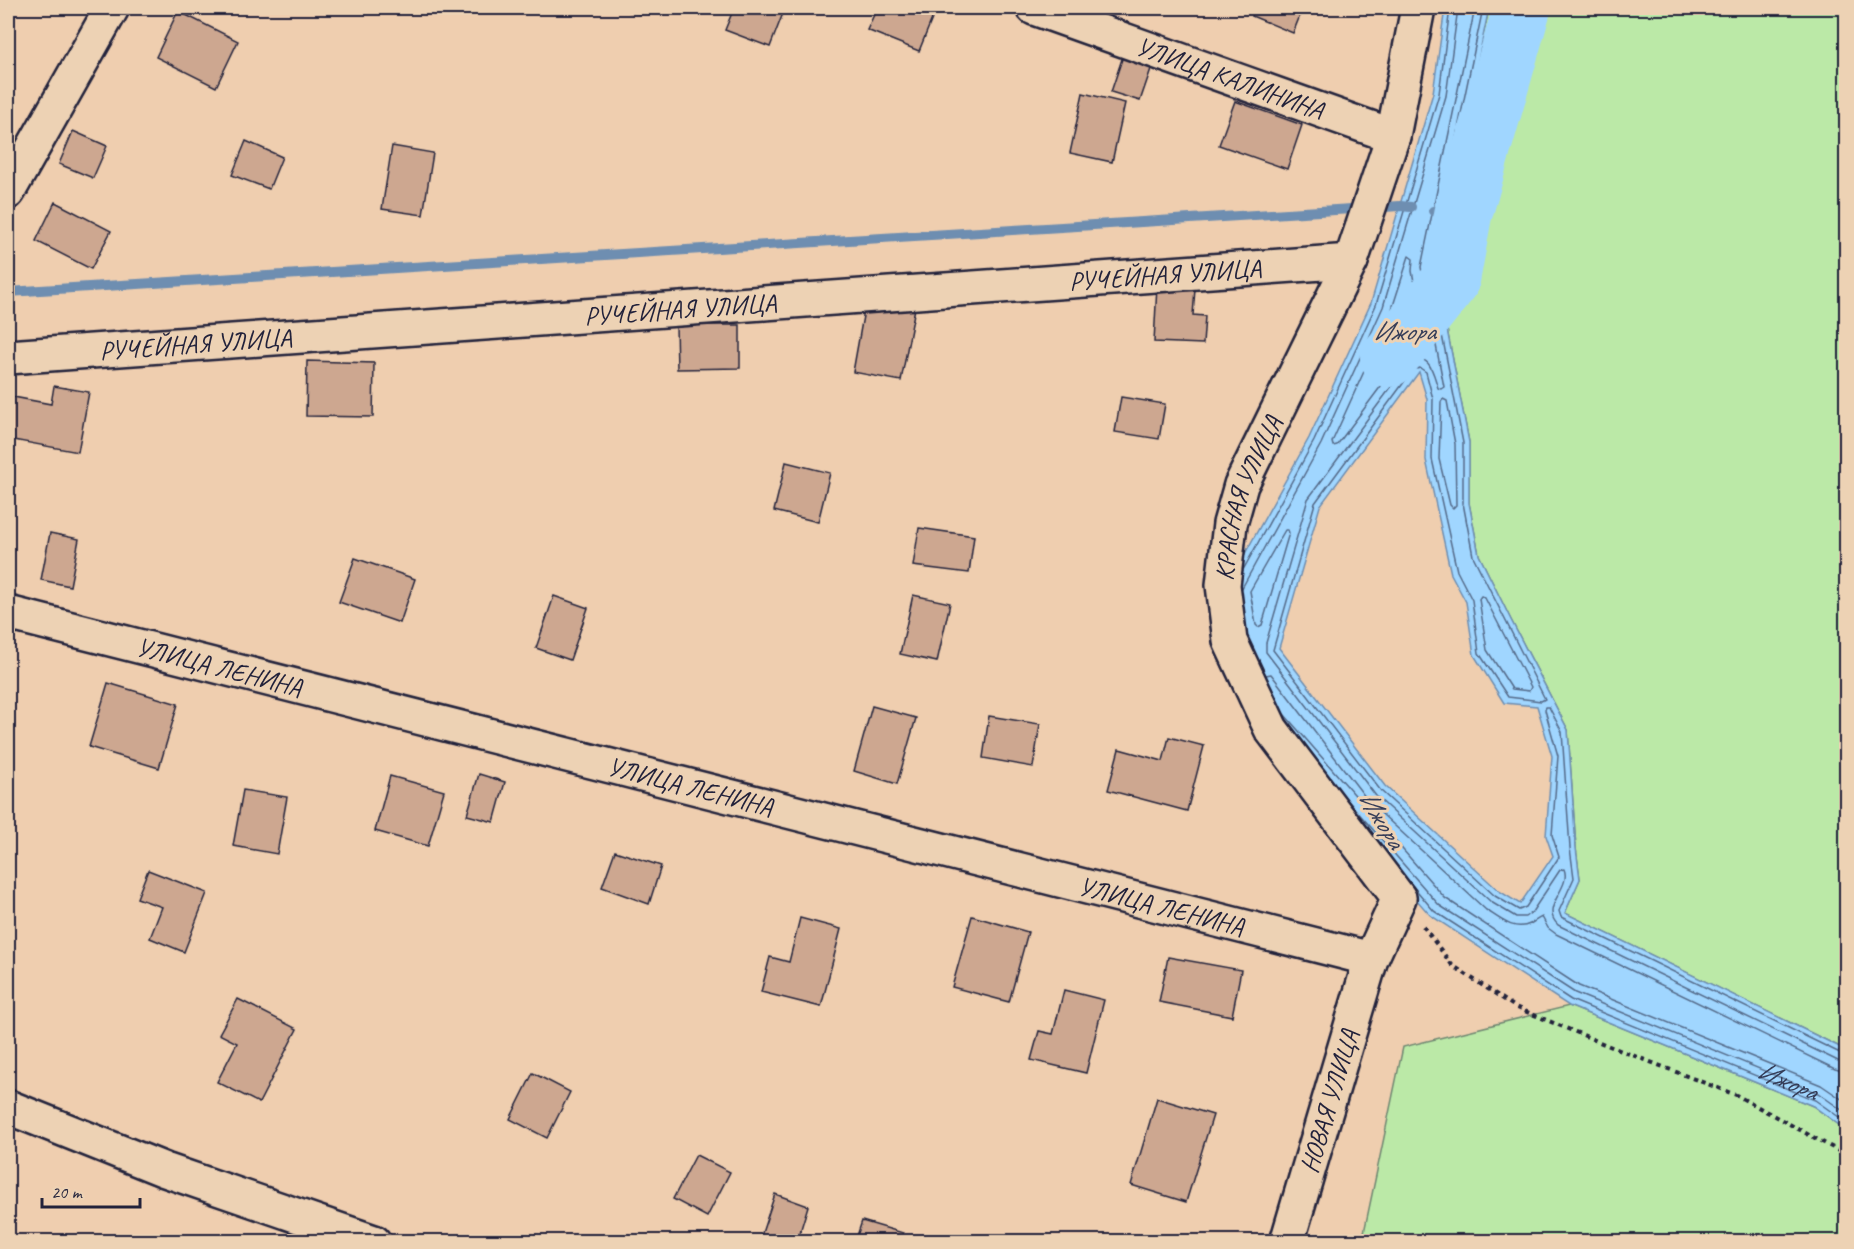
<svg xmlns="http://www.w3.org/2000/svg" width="1854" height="1249" viewBox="0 0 1854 1249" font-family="Caveat,sans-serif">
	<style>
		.green { fill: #bbe9a7; stroke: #6e8671; stroke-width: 1.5 }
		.water { fill: #a0d6ff; stroke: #6e8eb1; stroke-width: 1.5; fill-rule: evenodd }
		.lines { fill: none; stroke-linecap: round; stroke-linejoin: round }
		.shore { stroke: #546a89; stroke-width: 1.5 }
		.stream { stroke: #6e8eb1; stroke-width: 10 }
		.river { stroke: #a0d6ff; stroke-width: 58 }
		.building { fill: #cda790; stroke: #22223b; stroke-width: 1.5 }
		.street-casing { stroke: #22223b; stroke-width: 38 }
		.path { stroke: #22223b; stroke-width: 4; stroke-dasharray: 4.5 4.5; stroke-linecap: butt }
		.street { stroke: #edd2b4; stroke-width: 33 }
		.labels { text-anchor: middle; stroke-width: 6; stroke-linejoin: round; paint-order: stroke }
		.street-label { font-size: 26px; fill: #22223b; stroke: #edd2b4 }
		.water-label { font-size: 27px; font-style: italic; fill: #353d58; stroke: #edd2b4 }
	</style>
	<rect width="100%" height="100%" fill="#efceaf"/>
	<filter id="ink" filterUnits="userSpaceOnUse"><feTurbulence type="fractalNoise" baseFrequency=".0167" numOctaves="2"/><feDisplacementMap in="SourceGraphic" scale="12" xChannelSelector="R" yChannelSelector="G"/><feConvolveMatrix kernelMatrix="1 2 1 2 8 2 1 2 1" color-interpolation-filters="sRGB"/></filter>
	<g filter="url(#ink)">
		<g class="green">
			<polygon points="1489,8 1846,8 1846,1050 1565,913 1580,879 1576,848 1568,730 1511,620 1479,555 1469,503 1469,442 1435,268"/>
			<polygon points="1569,1006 1813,1106 1846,1130 1846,1241 1362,1242 1403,1047"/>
		</g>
		<path class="water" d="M1445 8H1489L1435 268 1469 442V503L1479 555 1511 620 1568 730 1576 848 1580 879 1565 913 1846 1050V1130L1813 1106 1569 1006 1430 915 1248 708 1226 588 1309 438 1371 303 1433 93ZM1419 372 1427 399 1426 460 1451 574 1466 602 1474 655 1504 703 1537 706 1552 756 1546 836 1553 856 1520 904 1499 891 1385 786 1279 648 1320 506Z"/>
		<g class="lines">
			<g class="shore">
				<path d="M1475 8 1421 267 1444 387 1441 389 1438 388C1433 373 1430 351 1409 363L1308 499 1266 643V652L1376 796 1491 902 1516 917H1525L1532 912 1560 870 1564 869C1572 888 1539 907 1558 925L1838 1061 1846 1063"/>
				<polyline points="1483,8 1429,268 1463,443 1463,503 1473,556 1545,699 1541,701 1508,697 1479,653 1472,600 1457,571 1432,459 1433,399 1426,372 1420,368 1413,370 1315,503 1273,650 1381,791 1495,896 1519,910 1526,907 1559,857 1552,835 1558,756 1545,710 1546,707 1549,707 1562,732 1570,848 1574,878 1559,911 1561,917 1842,1054 1846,1055"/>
				<polygon points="1409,256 1413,259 1412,271 1427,350 1411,352 1402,358 1337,445 1333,446 1332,442 1391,312"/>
				<polygon points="1443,399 1447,401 1455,444 1456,505 1453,508 1450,505 1439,459 1441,402"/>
				<polygon points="1285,530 1288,530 1289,533 1262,625 1258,627 1256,625 1250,591"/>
				<polyline points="1243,570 1314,441 1376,305 1439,94 1450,8"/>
				<polyline points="1242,588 1321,444 1383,307 1446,96 1458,8"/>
				<polygon points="1481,596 1485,598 1531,687 1529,691 1512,689 1487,650 1479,599"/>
				<path d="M1266 675 1271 674 1369 802 1486 910C1499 918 1514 932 1530 924 1534 922 1537 919 1542 917L1548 928 1556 934 1835 1069 1846 1072"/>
				<polyline points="1284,714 1445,898 1579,986 1821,1085 1846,1102"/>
				<path id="s1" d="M1348 801 1439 905 1575 993 1818 1093 1846 1113"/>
				<polyline points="1412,885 1434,911 1571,1000 1815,1100 1846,1122"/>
			</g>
			<g class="stream">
				<polyline points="1433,211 1463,215"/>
				<polyline points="8,292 1400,206 1411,207"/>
			</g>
			<polyline class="river" points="1389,358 1451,280 1463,215 1522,8"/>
		</g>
		<g class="building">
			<polygon points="613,8 642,8 641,14"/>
			<polygon points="734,8 785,8 770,47 725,30"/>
			<polygon points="877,8 936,9 919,51 867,30"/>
			<polygon points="1255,8 1303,8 1293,33 1252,16"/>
			<polygon points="178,11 238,41 216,87 156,57"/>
			<polygon points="1123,56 1152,66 1140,101 1111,92"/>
			<polygon points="1083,93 1125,103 1112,162 1070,153"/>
			<polygon points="1235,101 1302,125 1287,169 1219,145"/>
			<polygon points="73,131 107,146 93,178 59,164"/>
			<polygon points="246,141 282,157 269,189 232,175"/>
			<polygon points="392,146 433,153 423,215 382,209"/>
			<polygon points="55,202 111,231 91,269 36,241"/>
			<polygon points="1157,286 1195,289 1193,315 1205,316 1203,344 1154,342"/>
			<polygon points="866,299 915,308 901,381 853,372"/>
			<polygon points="676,325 740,325 740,368 677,369"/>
			<polygon points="307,361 374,363 373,417 306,416"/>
			<polygon points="54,386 89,392 78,452 8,439 8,396 51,404"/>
			<polygon points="1121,397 1165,404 1159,439 1115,432"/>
			<polygon points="786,462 830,473 818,522 774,511"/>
			<polygon points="919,528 974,536 969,573 913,566"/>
			<polygon points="50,533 79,539 70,586 41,580"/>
			<polygon points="355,558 415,579 400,623 339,602"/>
			<polygon points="913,595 950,603 937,662 900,654"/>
			<polygon points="554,596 588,608 570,660 536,648"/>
			<polygon points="108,683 178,704 159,768 89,747"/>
			<polygon points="872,706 916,718 897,784 854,771"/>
			<polygon points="989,716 1040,724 1033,767 983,758"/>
			<polygon points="1169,737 1204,746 1187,811 1108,790 1119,749 1163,761"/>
			<polygon points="479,774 505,782 494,822 467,815"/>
			<polygon points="390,776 444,791 428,846 375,831"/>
			<polygon points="243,790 287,797 277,854 233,846"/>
			<polygon points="615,851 661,866 649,904 602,887"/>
			<polygon points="148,870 207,893 184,952 150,938 162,907 137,898"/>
			<polygon points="972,916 1028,932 1009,1002 952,987"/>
			<polygon points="800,918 841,929 821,1007 761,992 770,957 789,962"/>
			<polygon points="1168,957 1241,970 1232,1016 1159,1002"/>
			<polygon points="1064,990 1104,1000 1086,1073 1031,1060 1039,1031 1053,1034"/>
			<polygon points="238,999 297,1029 259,1103 217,1082 237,1043 219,1034"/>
			<polygon points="533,1073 570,1092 547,1138 510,1119"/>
			<polygon points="1157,1098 1213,1115 1186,1202 1131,1185"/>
			<polygon points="696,1155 730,1172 707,1217 673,1199"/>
			<polygon points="775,1194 808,1206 797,1242 759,1242"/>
			<polygon points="862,1221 903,1233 901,1242 855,1242"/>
		</g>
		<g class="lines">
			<g class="street-casing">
				<g id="street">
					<path id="s2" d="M1034 8 1393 136"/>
					<polyline points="8,192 112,8"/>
					<path id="s3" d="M8 357 1351 261"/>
					<path id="s4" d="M8 613 1371 959"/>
					<polyline points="8,1107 165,1170 374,1242"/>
					<path id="s5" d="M1287 1242 1371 959 1399 898 1271 729 1230 641 1223 585 1230 524 1241 485 1351 261 1393 136 1418 8"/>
				</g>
			</g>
			<polyline class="path" points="1423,926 1452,965 1515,1007 1614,1048 1736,1095 1846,1155"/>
			<use href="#street" class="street"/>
		</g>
	</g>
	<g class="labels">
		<g class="street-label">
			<text dy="9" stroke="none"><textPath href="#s2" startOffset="208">УЛИЦА КАЛИНИНА</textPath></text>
			<text dy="9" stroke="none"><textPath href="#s3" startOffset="1160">РУЧЕЙНАЯ УЛИЦА</textPath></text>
			<text dy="9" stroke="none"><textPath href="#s3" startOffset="674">РУЧЕЙНАЯ УЛИЦА</textPath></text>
			<text dy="9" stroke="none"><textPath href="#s3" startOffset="188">РУЧЕЙНАЯ УЛИЦА</textPath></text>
			<text dy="9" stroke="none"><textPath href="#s5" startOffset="819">КРАСНАЯ УЛИЦА</textPath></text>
			<text dy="9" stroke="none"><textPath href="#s4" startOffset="218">УЛИЦА ЛЕНИНА</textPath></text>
			<text dy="9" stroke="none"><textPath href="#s4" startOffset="704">УЛИЦА ЛЕНИНА</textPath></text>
			<text dy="9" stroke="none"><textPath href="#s4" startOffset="1190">УЛИЦА ЛЕНИНА</textPath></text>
			<text dy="9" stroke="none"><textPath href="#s5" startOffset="147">НОВАЯ УЛИЦА</textPath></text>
		</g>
		<g class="water-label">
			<text x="1404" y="340">Ижора</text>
			<text transform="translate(1382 819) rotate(58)" y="9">Ижора</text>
			<text dy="9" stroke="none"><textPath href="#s1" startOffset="530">Ижора</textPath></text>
		</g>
	</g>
	<rect width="1854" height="1249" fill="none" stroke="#edd2b4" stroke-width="30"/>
	<rect x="15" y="15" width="1824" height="1219" fill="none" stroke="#22223b" stroke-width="2" filter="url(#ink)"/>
	<path d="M42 1198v9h98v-9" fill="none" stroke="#22223b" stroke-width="3"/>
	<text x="51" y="1198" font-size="18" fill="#22223b" stroke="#edd2b4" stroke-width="4.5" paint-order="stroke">20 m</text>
</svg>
